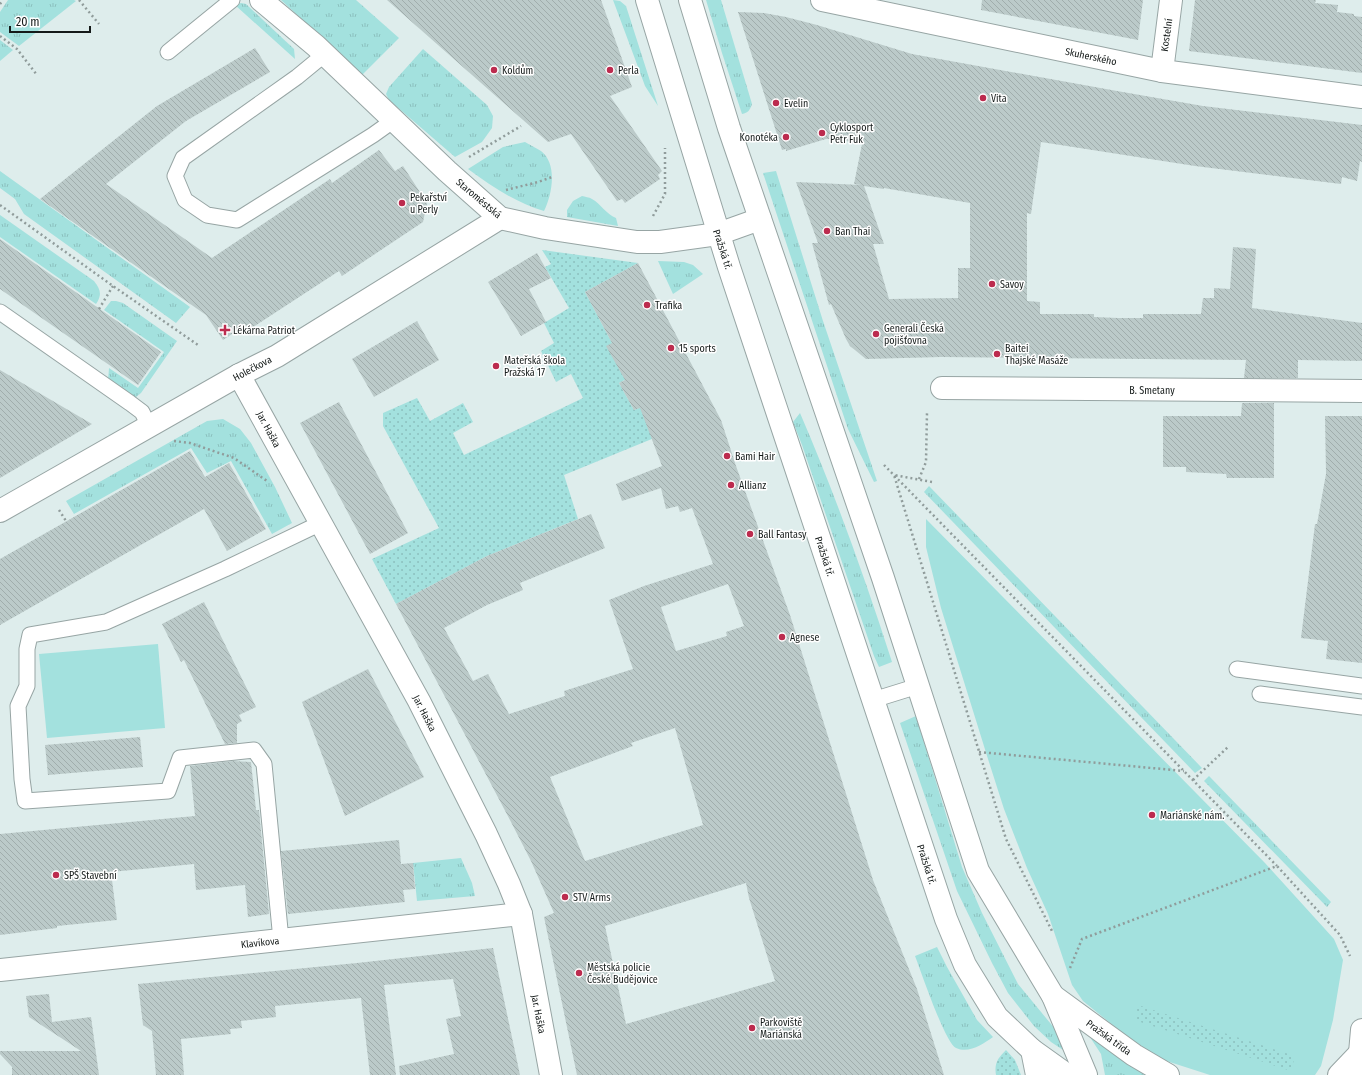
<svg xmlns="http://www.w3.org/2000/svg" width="1362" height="1075" viewBox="0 0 1362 1075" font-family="'Fira Sans Condensed',sans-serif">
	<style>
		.grass { fill: url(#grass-tufts) }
		.park { fill: #a3e1de }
		.garden { fill: url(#garden-dots) }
		.building { fill: url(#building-back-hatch); fill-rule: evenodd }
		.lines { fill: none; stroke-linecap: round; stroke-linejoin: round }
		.service-casing { stroke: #97a5a4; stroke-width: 17 }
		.minor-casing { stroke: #97a5a4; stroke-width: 24 }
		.tertiary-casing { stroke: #97a5a4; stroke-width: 24 }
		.path { stroke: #909c9b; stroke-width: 2.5; stroke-dasharray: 2 3; stroke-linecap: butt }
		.service { stroke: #fff; stroke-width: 15 }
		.minor { stroke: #fff; stroke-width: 22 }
		.tertiary { stroke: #fff; stroke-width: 22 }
		.poi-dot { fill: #bc2b4e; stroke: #fff; stroke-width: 1.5 }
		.labels { text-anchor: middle; stroke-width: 3; stroke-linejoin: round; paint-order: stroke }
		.street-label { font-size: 10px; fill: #141a19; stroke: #fff }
		.poi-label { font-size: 10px; fill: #141a19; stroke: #fff; text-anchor: start }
	</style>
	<defs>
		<pattern id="grass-tufts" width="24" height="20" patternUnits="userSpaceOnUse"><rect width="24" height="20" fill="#a3e1de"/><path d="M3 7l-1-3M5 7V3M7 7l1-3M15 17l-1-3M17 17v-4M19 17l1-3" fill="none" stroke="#8bc0be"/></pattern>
		<pattern id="garden-dots" width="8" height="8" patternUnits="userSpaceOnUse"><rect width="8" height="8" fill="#a3e1de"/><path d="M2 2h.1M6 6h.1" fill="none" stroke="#8bc0be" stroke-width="1.8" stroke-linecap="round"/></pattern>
		<pattern id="building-back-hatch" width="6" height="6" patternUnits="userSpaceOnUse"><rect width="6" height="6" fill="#bbcac9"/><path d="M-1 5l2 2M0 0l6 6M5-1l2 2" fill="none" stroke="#a0adac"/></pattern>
	</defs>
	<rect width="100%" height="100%" fill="#deedec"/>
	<g class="grass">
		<polygon points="8,0 74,0 76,1 19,46 0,32 0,12"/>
		<polygon points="281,0 356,0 399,38 362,75"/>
		<polygon points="613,0 620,1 626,6 658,106 645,86 641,75"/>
		<path d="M706 0H721L752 104C750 110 748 113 742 114L722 53Z"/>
		<polygon points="241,3 246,4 294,49 295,59 235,5"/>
		<polygon points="0,40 13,50 0,61"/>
		<polygon points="423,49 487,105 493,116 492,128 482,142 455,157 389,100 386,94 389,87"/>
		<path d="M525 142C530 145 536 148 541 151 558 164 552 195 544 211 516 203 491 186 468 169L503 147Z"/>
		<polygon points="0,171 190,307 176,323 24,214 15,199 0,188"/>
		<polygon points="776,171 823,321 877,481 874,482 848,429 763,173"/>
		<path d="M582 196C585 197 589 197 592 199 601 204 606 214 616 218L618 226 567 217V210L573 201Z"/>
		<path d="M0 215 94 281C101 290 102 295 96 304L0 237Z"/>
		<polygon points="658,261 684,262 693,265 703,274 673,294"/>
		<polygon points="111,301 116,301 123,303 177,341 141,393 132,400 108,381 109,368 138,388 164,352 104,310"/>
		<path d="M800 413C835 494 865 578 892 662L879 667 874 656 802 445 793 422Z"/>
		<polygon points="223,419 240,429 251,443 275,487 292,523 272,534 231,461 207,473 191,448 74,514 66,501 207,421"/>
		<polygon points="929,486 1202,768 1195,773 924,492"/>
		<polygon points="916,716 962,867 982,913 1018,984 1060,1035 1063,1050 1051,1042 1034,1026 1008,993 992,963 957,891 900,723"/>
		<polygon points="1209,776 1331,902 1327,907 1204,781"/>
		<polygon points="461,858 472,883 475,896 417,901 413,863"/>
		<path d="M937 947 947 967 977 1020 993 1037C983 1044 969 1054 956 1048 945 1043 921 971 915 956Z"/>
		<polygon points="1084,1028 1156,1075 1105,1075 1101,1054"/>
	</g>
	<g class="park">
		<polygon points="926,519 1265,863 1334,939 1343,960 1333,1020 1321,1066 1315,1075 1210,1075 1151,1056 1083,1001 1072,985 1048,914 1027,868 1004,809 988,759 941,608 926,547"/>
		<polygon points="158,644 165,728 47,738 39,654"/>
	</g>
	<g class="garden">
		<polygon points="542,250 638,263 585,292 630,377 619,383 634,410 649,404 664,434 564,475 578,519 487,556 396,604 372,559 439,528 383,426 383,413 417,398 430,421 463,403 473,422 453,433 464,455 583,398 571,374 556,382 541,351 554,343 544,323 569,308 545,267 551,264"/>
		<polygon points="1138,1005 1295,1056 1291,1071 1134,1020"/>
		<path d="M1006 1050 1015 1060 1021 1075H996C994 1063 998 1058 1006 1050Z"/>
	</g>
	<g class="building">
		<polygon points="387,0 601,0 632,87 610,96 662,171 658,175 660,179 625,203 622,199 617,201 571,134 548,142"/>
		<polygon points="982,0 1143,0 1138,40 981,10"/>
		<polygon points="1195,0 1316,0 1315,3 1338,5 1337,12 1354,14 1354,16 1362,17 1362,73 1189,51"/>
		<path d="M738 12 764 13 786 17 817 25 912 54 1117 91 1203 106 1362 125V162L1360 161 1357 181 1342 177 1341 184 1195 166 1041 142 1031 214 1027 213V301L1040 302V314H1094V317L1118 318H1143V314H1201L1203 298H1214V288L1230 289 1233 247 1256 249 1252 308 1362 323V361L1298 360V378H1244L1246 360 941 357 866 359 850 346 846 339 831 304 829 305 812 243H818L796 182 861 185 854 184 862 144 835 139H826L786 151V149L782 150ZM864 186 884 189V188L970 203V268H958V298L889 299 873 244H884Z"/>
		<polygon points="255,48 270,72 186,121 106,184 212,258 330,179 332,183 379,150 395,171 403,166 427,203 423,222 342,276 339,271 241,335 238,330 223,340 206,315 40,199 157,106"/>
		<polygon points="0,239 161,352 138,385 0,289"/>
		<polygon points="537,253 551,278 529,289 546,322 521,336 488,282"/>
		<path d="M638 263 721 420 736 466 790 615 873 880 917 989 944 1075H577L544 917 554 913 531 861 511 822 396 604 487 556 591 514 605 548 520 583 523 590 487 605 444 628 473 681 488 674 509 714 565 696 564 691 633 669 609 600 644 586 713 564 692 508 680 512 678 506 666 509 661 488 622 501 616 484 662 466 640 408 634 410 619 383 625 380 606 346 612 343 585 292ZM728 584 744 626 726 632 727 636 676 651 661 607ZM675 728 703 825 585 861 550 777 633 746 631 743ZM746 883 749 898 775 981 626 1024 605 926Z"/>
		<polygon points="417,321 439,360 374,397 352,359"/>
		<polygon points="0,370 92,424 0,478"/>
		<polygon points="339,402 408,533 370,554 300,423"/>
		<polygon points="1242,403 1274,403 1274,478 1227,478 1226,474 1186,472 1186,467 1163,467 1163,416 1241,416"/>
		<polygon points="1325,416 1362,416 1362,663 1326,659 1328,641 1301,638 1315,524 1317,524 1326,474"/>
		<polygon points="190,451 205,477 229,463 266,529 227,551 204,509 0,625 0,559"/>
		<polygon points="204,602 256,707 239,715 242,721 237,724 237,743 225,744 184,660 181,662 162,624"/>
		<polygon points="368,669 424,777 345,816 302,702"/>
		<polygon points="140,737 143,767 48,775 45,745"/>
		<polygon points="233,761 251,762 256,810 259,810 269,914 248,917 245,885 196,890 194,864 111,872 117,920 57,926 57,928 0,935 0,834 195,816 190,766"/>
		<polygon points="399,840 401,864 413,863 415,889 403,890 405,902 288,914 281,851"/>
		<polygon points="493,948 520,1075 400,1075 399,1066 454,1054 446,1019 461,1016 453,979 384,985 396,1075 370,1075 361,998 275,1006 276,1017 241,1021 242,1028 230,1029 231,1034 181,1039 184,1075 156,1075 152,1031 143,1025 138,984 357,963"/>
		<polygon points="49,994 52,1022 91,1017 99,1075 12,1075 12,1067 0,1054 0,1051 81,1051 29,1017 26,996"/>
	</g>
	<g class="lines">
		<g class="service-casing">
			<g id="service">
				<polyline points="168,52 232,0"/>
				<polyline points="325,54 297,77 183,158 175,176 185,200 207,215 237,220 373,135 394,120"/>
				<polyline points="0,312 130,403 142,412 149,426"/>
				<polyline points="1237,669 1362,686"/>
				<polyline points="1260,694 1362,707"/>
				<polyline points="873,700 918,686"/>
				<polyline points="281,940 264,764 254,750 180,758 168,791 25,801 22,779 18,706 27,686 27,649 30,635 106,622 225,569 321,523"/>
			</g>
		</g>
		<g class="minor-casing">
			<g id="minor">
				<polyline points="261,0 316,46 447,171 500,218 545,228 637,242 660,242 718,234 760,219"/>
				<polyline points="822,0 1162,71 1362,97"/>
				<polyline points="1162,71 1171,0"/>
				<polyline points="239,375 419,701 486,834 509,884 521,914 551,1075"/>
				<polyline points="942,388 1362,391"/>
				<polyline points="0,511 239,375 277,356 500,218"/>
				<polyline points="0,970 521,914"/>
				<polyline points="1362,1030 1360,1053 1362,1069"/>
			</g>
		</g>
		<g class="tertiary-casing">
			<g id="tertiary">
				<polyline points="647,0 729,267 946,919 965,965 997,1017 1032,1050 1067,1075"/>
				<polyline points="690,0 729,128 883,578 978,871 1053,996 1086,1075"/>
				<polyline points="1053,996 1134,1055 1168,1075"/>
				<polyline points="1032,1050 1037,1075"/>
				<polyline points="1339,1075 1360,1053"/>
			</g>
		</g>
		<g class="path">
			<polyline points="79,0 99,24"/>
			<polyline points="0,4 3,0"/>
			<polyline points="0,36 17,49 37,75"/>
			<polyline points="469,157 521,126"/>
			<polyline points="506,190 538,182 552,177"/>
			<polyline points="0,205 113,286 198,345"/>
			<polyline points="653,216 665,194 665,148"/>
			<polyline points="99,309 113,286"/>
			<polyline points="174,441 190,443 234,458 267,481"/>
			<polyline points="884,465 1277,866"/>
			<polyline points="919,479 926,462 927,413"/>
			<polyline points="932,482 894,475 1006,839 1053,933"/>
			<polyline points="59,510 66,521"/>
			<polyline points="979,752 1184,771"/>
			<polyline points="1193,780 1228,747"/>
			<polyline points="1070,968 1082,939 1277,866 1340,935 1350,956"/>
		</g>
		<use href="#service" class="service"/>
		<use href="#minor" class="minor"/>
		<use href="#tertiary" class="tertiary"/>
	</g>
	<g class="poi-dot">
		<circle cx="494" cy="70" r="4"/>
		<circle cx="610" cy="70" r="4"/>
		<circle cx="983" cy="98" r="4"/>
		<circle cx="776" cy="103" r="4"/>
		<circle cx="822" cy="133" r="4"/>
		<circle cx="786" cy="137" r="4"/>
		<circle cx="402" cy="203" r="4"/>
		<circle cx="827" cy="231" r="4"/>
		<circle cx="992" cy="284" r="4"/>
		<circle cx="647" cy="305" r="4"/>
		<path d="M223 324h4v4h4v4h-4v4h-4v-4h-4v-4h4z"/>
		<circle cx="876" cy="334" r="4"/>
		<circle cx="671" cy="348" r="4"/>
		<circle cx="997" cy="354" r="4"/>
		<circle cx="496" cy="366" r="4"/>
		<circle cx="727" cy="456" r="4"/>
		<circle cx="731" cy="485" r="4"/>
		<circle cx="750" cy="534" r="4"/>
		<circle cx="782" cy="637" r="4"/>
		<circle cx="1152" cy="815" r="4"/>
		<circle cx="56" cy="875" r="4"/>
		<circle cx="565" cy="897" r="4"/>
		<circle cx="579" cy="973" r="4"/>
		<circle cx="752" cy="1028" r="4"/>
	</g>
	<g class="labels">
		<g class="street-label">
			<text transform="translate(1166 35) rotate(-82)" y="4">Kostelní</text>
			<text transform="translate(1091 56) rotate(12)" y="4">Skuherského</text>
			<text transform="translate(479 198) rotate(40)" y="4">Staroměstská</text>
			<text transform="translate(723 249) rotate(72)" y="4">Pražská tř.</text>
			<text transform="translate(252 368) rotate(-28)" y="4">Holečkova</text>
			<text x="1152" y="394">B. Smetany</text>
			<text transform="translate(269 429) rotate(62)" y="4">Jar. Haška</text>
			<text transform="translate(825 556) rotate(72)" y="4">Pražská tř.</text>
			<text transform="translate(425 713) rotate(63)" y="4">Jar. Haška</text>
			<text transform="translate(927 864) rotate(72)" y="4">Pražská tř.</text>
			<text transform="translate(260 942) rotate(-6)" y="4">Klavíkova</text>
			<text transform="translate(539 1014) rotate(79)" y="4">Jar. Haška</text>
			<text transform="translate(1109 1037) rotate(36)" y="4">Pražská třída</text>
		</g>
		<g class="poi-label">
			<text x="502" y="74">Koldům</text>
			<text x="618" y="74">Perla</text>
			<text x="991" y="102">Vita</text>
			<text x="784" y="107">Evelin</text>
			<text x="830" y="131">Cyklosport<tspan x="830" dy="12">Petr Fuk</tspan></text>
			<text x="778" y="141" text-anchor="end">Konotéka</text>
			<text x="410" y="201">Pekařství<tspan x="410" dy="12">u Perly</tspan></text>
			<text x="835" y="235">Ban Thai</text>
			<text x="1000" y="288">Savoy</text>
			<text x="655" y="309">Trafika</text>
			<text x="884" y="332">Generali Česká<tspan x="884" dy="12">pojišťovna</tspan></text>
			<text x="233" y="334">Lékárna Patriot</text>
			<text x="679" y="352">15 sports</text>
			<text x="1005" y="352">Baitei<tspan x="1005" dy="12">Thajské Masáže</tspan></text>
			<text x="504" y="364">Mateřská škola<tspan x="504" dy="12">Pražská 17</tspan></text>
			<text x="735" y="460">Bami Hair</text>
			<text x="739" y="489">Allianz</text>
			<text x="758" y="538">Ball Fantasy</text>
			<text x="790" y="641">Agnese</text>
			<text x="1160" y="819">Mariánské nám.</text>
			<text x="64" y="879">SPŠ Stavební</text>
			<text x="573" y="901">STV Arms</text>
			<text x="587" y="971">Městská policie<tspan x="587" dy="12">České Budějovice</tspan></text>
			<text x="760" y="1026">Parkoviště<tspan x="760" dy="12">Mariánská</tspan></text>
		</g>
	</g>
	<path d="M10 26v6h80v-6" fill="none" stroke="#141a19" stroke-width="2"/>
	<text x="16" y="26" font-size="12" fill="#141a19" stroke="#ffffff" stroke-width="3" paint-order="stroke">20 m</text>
</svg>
